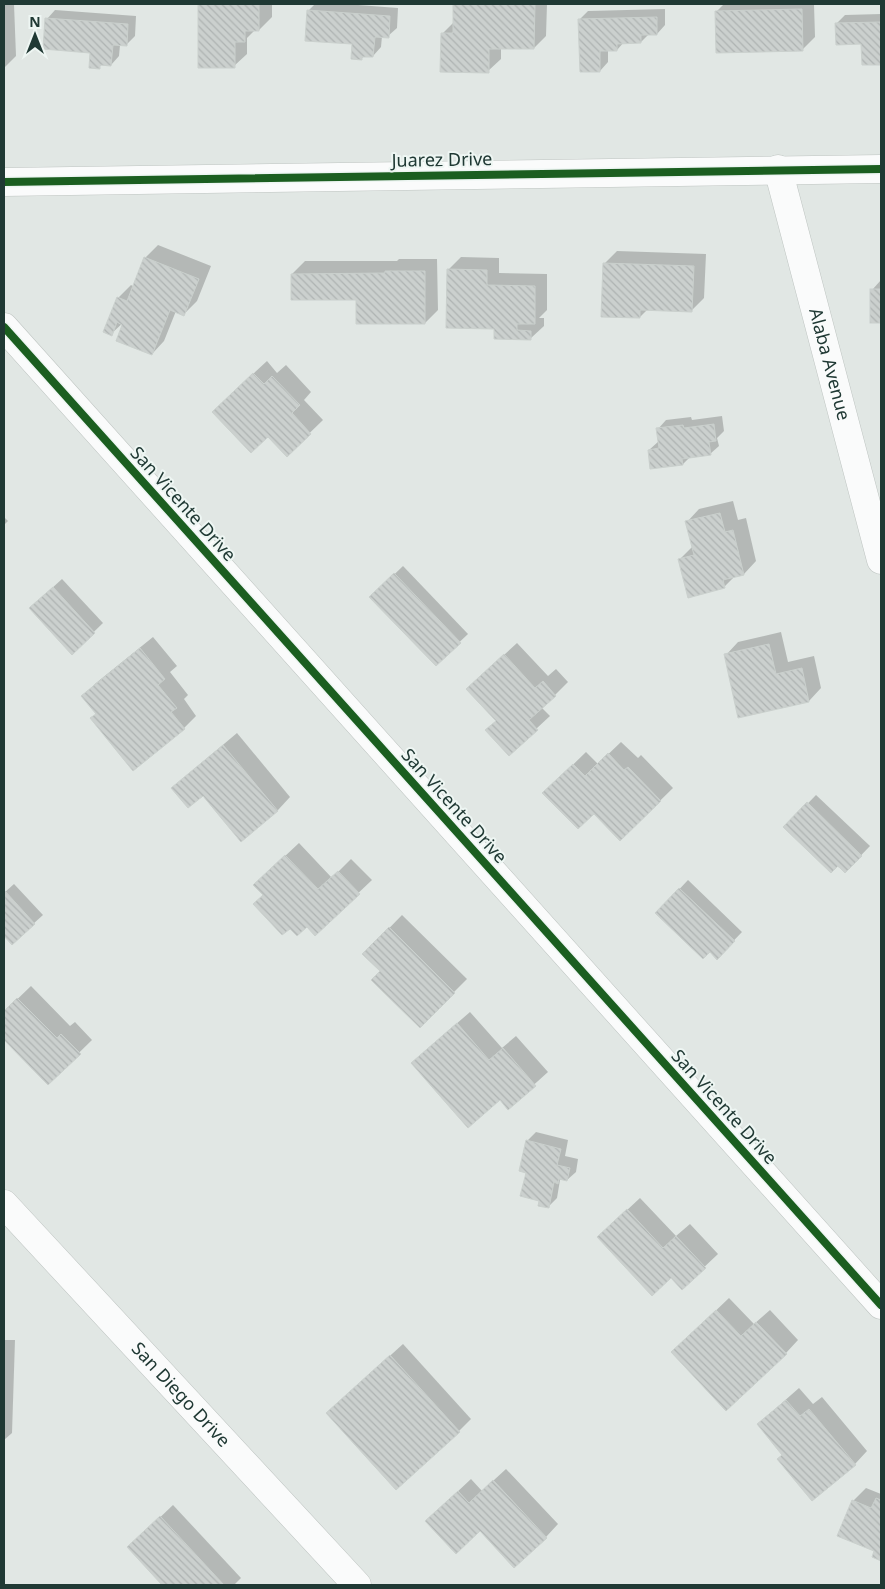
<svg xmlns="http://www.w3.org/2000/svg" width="885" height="1589" viewBox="0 0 885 1589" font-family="'Noto Sans',sans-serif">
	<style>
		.shadow { fill: #0003 }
		.building { fill: url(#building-back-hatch); stroke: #cad0cd }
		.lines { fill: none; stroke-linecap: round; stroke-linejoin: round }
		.minor-casing { stroke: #bec4c1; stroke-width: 29 }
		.minor { stroke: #fafbfb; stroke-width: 28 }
		.cycleway-casing { stroke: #eef6f3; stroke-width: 11 }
		.cycleway { stroke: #1b5e20; stroke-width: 8 }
		.labels { text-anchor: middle; stroke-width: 4; stroke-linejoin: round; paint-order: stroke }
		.street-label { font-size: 18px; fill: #203934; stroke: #eef6f3 }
	</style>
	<defs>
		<pattern id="building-back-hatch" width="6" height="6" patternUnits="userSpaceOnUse" patternTransform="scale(1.25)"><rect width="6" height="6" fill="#cbd0ce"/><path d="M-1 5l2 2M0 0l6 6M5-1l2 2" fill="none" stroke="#aeb3b2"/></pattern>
	</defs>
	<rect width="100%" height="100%" fill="#e1e7e4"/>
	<g class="shadow">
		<polygon points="4,4 14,4 16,56 4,68"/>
		<polygon points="200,4 272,4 272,17 259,30 255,30 247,38 247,54 234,66 200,66"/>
		<polygon points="315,4 345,4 398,8 397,28 388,36 382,36 381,47 373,56 364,56 361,59 353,43 309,10"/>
		<polygon points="454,4 547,4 546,36 534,48 501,48 501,59 488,71 442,34 454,22"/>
		<polygon points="724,4 814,4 815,37 802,50 716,12"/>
		<polygon points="665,9 665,25 657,34 649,34 641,42 624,42 617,50 608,50 608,62 600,71 579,20 588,11"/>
		<polygon points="55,10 136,16 135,36 126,45 120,45 119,56 111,65 102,64 99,67 91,51 47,19"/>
		<polygon points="881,14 881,63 863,64 862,43 836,24 845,15"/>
		<polygon points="158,245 211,266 197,301 184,314 176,311 164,341 152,354 126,320 111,334 118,298 131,285 134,287 145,258"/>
		<polygon points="617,251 706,254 704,298 691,311 648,309 640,317 604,264"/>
		<polygon points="461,257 499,258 499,273 547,274 547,310 539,318 544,318 544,326 531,338 495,328 448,270"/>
		<polygon points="399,259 437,259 438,310 425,323 292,274 305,261 397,261"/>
		<polygon points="881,280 881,322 872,322 872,290"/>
		<polygon points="267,361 277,373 286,365 311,392 304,400 323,420 287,455 268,435 226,399"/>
		<polygon points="722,416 724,431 717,438 719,446 710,454 690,457 683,464 649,450 659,441 658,429 666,420 691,417 692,420"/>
		<polygon points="733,501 738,520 746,518 756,561 744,574 736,575 724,587 680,559 693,546 687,522 699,509"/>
		<polygon points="4,517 8,521 4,525"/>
		<polygon points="403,566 468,634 436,664 371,597"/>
		<polygon points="62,579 103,623 72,653 39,600"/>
		<polygon points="781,632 788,662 814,656 821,688 809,701 726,655 738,642"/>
		<polygon points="153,637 177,666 170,672 188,695 184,699 196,716 184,728 97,713 83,696 96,683"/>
		<polygon points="517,643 548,676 556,669 568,682 542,708 550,716 509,754 480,677"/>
		<polygon points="237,733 290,797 278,810 241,840 186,776"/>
		<polygon points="621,742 638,758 641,755 673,788 620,840 594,813 544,793 586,752 598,764"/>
		<polygon points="816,795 870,846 845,872 785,827"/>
		<polygon points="299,843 332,878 351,859 372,880 315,934 307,925 268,872"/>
		<polygon points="688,880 742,932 717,958 710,950 657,913"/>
		<polygon points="14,884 43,915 12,943 4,934 4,893"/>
		<polygon points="402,915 467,979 420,1026 382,971 364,954"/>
		<polygon points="31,986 70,1026 75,1022 92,1040 48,1083 4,1038 4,1012"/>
		<polygon points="470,1012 502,1048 516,1036 548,1072 508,1108 500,1098 425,1051"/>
		<polygon points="536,1132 568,1140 565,1156 578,1159 576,1172 567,1180 562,1179 560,1180 557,1198 548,1207 540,1200 527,1172 527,1141"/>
		<polygon points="640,1198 676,1236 690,1224 718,1254 682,1288 671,1276 611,1225"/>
		<polygon points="729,1298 754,1324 770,1310 798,1340 786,1353 685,1340"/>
		<polygon points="4,1340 15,1340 12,1433 4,1440"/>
		<polygon points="403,1344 471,1419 459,1431 340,1401"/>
		<polygon points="799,1388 813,1404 822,1397 867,1451 855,1464 784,1455 758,1424"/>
		<polygon points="506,1469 558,1524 546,1537 481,1530 440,1508 471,1479 482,1491"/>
		<polygon points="866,1488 881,1494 881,1559 873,1556 876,1550 853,1501"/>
		<polygon points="173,1505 241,1578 234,1585 164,1585 129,1547"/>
	</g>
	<g class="building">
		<polygon points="198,4 259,4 259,31 245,31 245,42 235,42 235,68 198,68"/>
		<polygon points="453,4 535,4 534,49 489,49 489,73 440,72 441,33 453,33"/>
		<polygon points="802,9 803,51 716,53 715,11"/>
		<polygon points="307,10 390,16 389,38 375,37 373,57 362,57 362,60 351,59 352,44 305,41"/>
		<polygon points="657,17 657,35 641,35 641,43 617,44 617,51 600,51 600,72 580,72 578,19"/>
		<polygon points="45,18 128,24 127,46 113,45 111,66 100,65 100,69 89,68 90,53 43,49"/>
		<polygon points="881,22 881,65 862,65 861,44 836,45 835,23"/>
		<polygon points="144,257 199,279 184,316 170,310 152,355 116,341 122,325 117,322 112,336 103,332 117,297 127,301"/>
		<polygon points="603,263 694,266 692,312 640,310 640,318 601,317"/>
		<polygon points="447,269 487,270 487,285 535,286 535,324 517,324 517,330 531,331 531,340 494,339 494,329 446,328"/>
		<polygon points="385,271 425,271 425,324 356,324 356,300 291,300 291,274 385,273"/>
		<rect x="870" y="289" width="11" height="34"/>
		<polygon points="253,373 264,384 272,376 300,405 292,413 311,434 287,457 268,437 251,453 212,412"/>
		<polygon points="714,424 716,441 709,442 711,455 682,459 683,465 650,469 648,450 659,448 656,428 683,425 684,428"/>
		<polygon points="720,513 725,532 733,530 744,575 723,580 725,588 688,598 678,559 694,555 685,521"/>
		<polygon points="394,573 461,643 436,666 369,597"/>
		<polygon points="53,587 95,633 72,655 29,608"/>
		<polygon points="769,644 776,674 802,668 809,702 738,718 724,654"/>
		<polygon points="140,648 165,679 158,685 177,708 171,712 185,729 133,771 90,718 96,714 81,696"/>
		<polygon points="504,654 535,688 543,681 556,696 529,720 538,730 509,756 485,730 496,721 466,689"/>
		<polygon points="223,745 278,811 241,842 203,796 188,808 171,788"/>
		<polygon points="608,753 624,770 628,767 661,801 620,841 594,814 578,829 542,793 573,764 585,776"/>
		<polygon points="807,802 862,856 845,873 838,866 831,873 783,827"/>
		<polygon points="285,855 318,889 338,871 360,894 315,936 307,927 297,936 290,929 282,935 253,904 263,895 253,885"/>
		<polygon points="679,888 735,941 717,960 710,952 703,959 655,913"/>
		<polygon points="5,891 35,924 12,945 4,936"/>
		<polygon points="389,927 455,993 420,1028 371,980 380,971 362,954"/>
		<polygon points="17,998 57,1038 61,1034 81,1054 48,1085 4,1040 4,1011"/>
		<polygon points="457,1023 489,1060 503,1048 536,1086 508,1110 500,1100 468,1128 411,1063"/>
		<polygon points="526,1140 561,1149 557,1165 570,1168 567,1181 559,1179 558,1184 554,1182 549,1208 538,1206 539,1201 520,1196 526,1173 519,1171"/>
		<polygon points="627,1209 663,1248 676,1236 706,1268 682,1290 671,1278 652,1296 597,1237"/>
		<polygon points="716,1310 741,1336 756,1322 787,1354 726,1411 671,1352"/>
		<polygon points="390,1355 460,1432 396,1490 326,1413"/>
		<polygon points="786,1400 800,1416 809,1409 856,1465 812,1501 777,1459 782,1455 757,1424"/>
		<polygon points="493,1480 547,1538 514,1568 480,1531 456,1554 425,1521 458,1491 469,1503"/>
		<polygon points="876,1498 881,1500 881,1561 872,1557 874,1551 837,1536 852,1500 871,1508"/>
		<polygon points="160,1516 224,1585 162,1585 127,1547"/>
	</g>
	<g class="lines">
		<g class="minor-casing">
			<g id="minor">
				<path id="s1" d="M778 169 881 560"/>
				<polyline points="4,182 881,169"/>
				<polyline points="4,327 881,1305"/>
				<path id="s2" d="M4 1204 357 1585"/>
			</g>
		</g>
		<use href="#minor" class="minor"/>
		<g class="cycleway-casing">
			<g id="cycleway">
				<polyline points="4,182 881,169"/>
				<polyline points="4,327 881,1305"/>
			</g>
		</g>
		<use href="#cycleway" class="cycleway"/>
	</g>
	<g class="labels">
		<g class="street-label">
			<text transform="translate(442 160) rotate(-1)" y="6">Juarez Drive</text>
			<text dy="6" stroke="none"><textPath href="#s1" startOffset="202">Alaba Avenue</textPath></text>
			<text transform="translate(183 504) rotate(48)" y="6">San Vicente Drive</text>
			<text transform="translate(454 806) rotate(48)" y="6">San Vicente Drive</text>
			<text transform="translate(724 1107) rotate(48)" y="6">San Vicente Drive</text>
			<text dy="6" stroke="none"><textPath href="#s2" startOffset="260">San Diego Drive</textPath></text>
		</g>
	</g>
	<rect width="885" height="1589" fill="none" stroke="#203934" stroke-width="10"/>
	<g transform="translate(35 35)" stroke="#eef6f3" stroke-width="4" paint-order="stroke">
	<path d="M0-4L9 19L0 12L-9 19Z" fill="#203934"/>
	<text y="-8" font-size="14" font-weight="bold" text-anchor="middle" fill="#203934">N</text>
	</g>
</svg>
